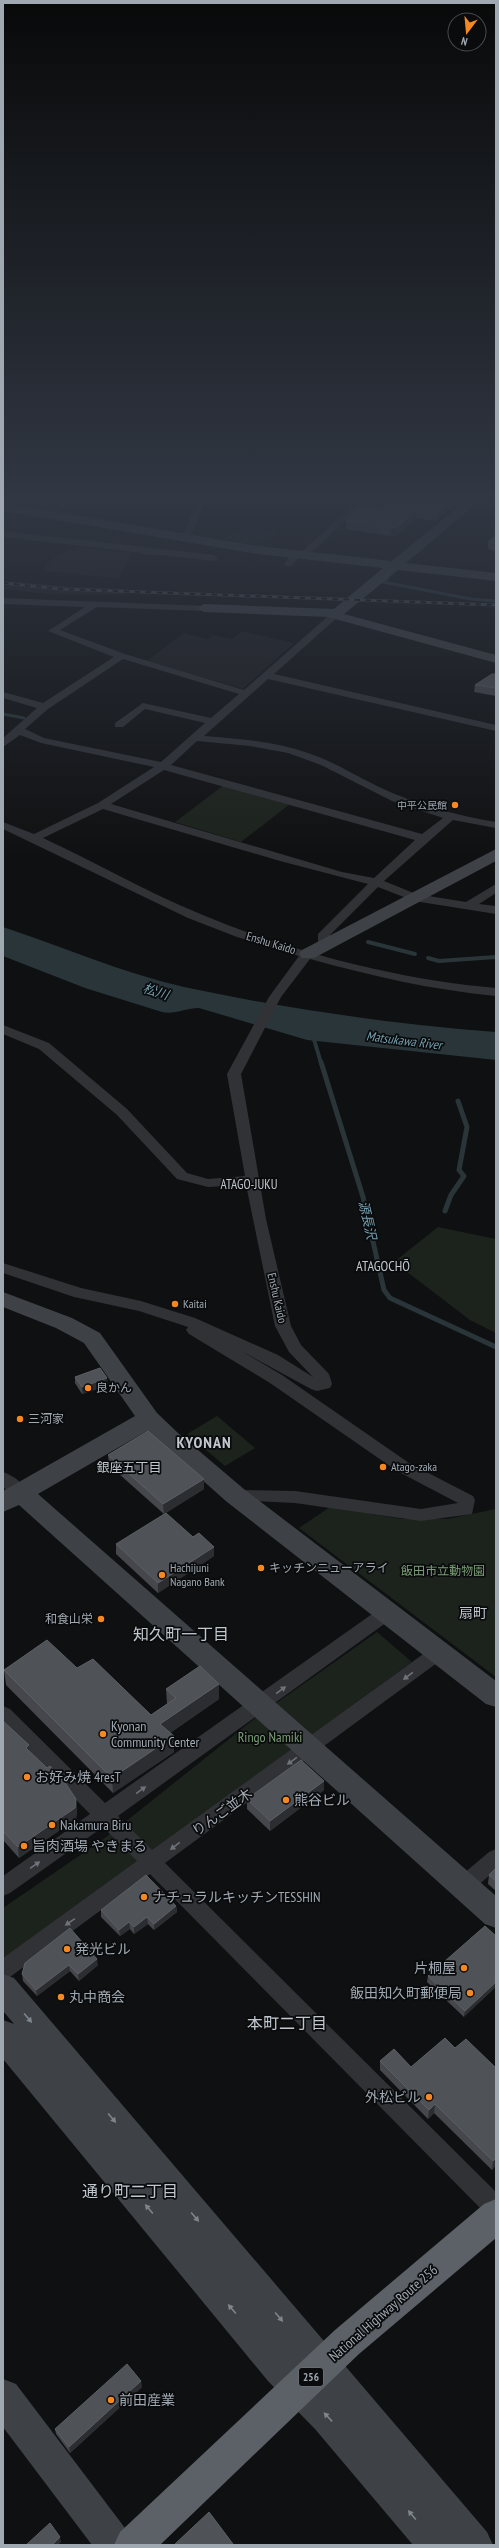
<svg xmlns="http://www.w3.org/2000/svg" width="499" height="2548" viewBox="0 0 499 2548" font-family="'PT Sans Narrow','Noto Sans JP',sans-serif">
	<style>
		.built { fill: #1b1c1e }
		.green { fill: #1c231c }
		.water { fill: #293539 }
		.lines { fill: none; stroke-linecap: round; stroke-linejoin: round }
		.stream-far2 { stroke: #293539; stroke-width: 3 }
		.stream-far1 { stroke: #293539; stroke-width: 4 }
		.stream { stroke: #293539; stroke-width: 5 }
		.street { fill: #303236; fill-rule: evenodd }
		.secondary { fill: #3e4246; fill-rule: evenodd }
		.highway { fill: #5c6167; fill-rule: evenodd }
		.rail-casing { stroke: #474b4f; stroke-width: 3 }
		.rail { stroke: #0a0b0c; stroke-width: 2; stroke-dasharray: 5.5; stroke-linecap: butt }
		.wall { fill: #45474c }
		.shaded-wall { fill: #2b2d30 }
		.building { fill: #4f5257; stroke: #5b6065 }
		.oneway { fill: #6e737a }
		.oneway2 { fill: #7e858c }
		.poi-dot { fill: #f68822; stroke: #0a0b0c; stroke-width: 1.5 }
		.labels { text-anchor: middle; stroke-width: 3.5; stroke-linejoin: round; paint-order: stroke }
		.far-poi-label { font-size: 10px; fill: #a0a9b2; stroke: #0a0b0c; text-anchor: end }
		.shield { fill: #0a0b0c; stroke: #737a80; stroke-width: 1 }
		.shield-label { font-size: 11px; font-weight: bold; fill: #a0a9b2 }
		.street-label { font-size: 12px; fill: #a0a9b2; stroke: #0a0b0c }
		.poi-label { font-size: 12px; fill: #a0a9b2; stroke: #0a0b0c; text-anchor: start }
		.park-label { font-size: 12px; fill: #7b9e76; stroke: #0a0b0c }
		.water-label { font-size: 13px; font-style: italic; fill: #759faf; stroke: #0a0b0c }
		.neighbourhood-label { font-size: 13px; fill: #c1c7ce; stroke: #0a0b0c }
		.quarter-label { font-size: 14px; fill: #c1c7ce; stroke: #0a0b0c }
		.near-poi-label { font-size: 14px; fill: #a0a9b2; stroke: #0a0b0c; text-anchor: start }
		.near-park-label { font-size: 14px; fill: #7b9e76; stroke: #0a0b0c }
		.near-street-label { font-size: 14px; fill: #a0a9b2; stroke: #0a0b0c }
		.district-label { font-size: 16px; font-weight: bold; letter-spacing: 1px; fill: #c1c7ce; stroke: #0a0b0c }
		.near-neighbourhood-label { font-size: 16px; fill: #c1c7ce; stroke: #0a0b0c }
	</style>
	<rect width="100%" height="100%" fill="#0f1011"/>
	<g class="built">
		<polygon points="250,527 278,533 258,545 222,539"/>
		<polygon points="78,547 133,553 118,578 43,571 52,558"/>
		<polygon points="3,581 79,587 128,589 127,595 47,594 3,589"/>
		<polygon points="242,631 294,643 243,689 147,661 183,633 208,639 213,635 232,639"/>
	</g>
	<g class="green">
		<polygon points="224,785 290,804 241,842 175,822"/>
		<polygon points="438,1227 496,1239 496,1333 470,1320 394,1262"/>
		<polygon points="217,1416 255,1448 225,1466 187,1434"/>
		<polygon points="330,1507 402,1519 447,1519 496,1509 496,1677 299,1528"/>
		<polygon points="377,1632 412,1662 8,1956 3,1957 3,1908 105,1838 258,1716"/>
	</g>
	<path class="water" d="M3 927C63 947 123 973 184 987 287 1009 392 1024 496 1032V1060L307 1040 199 1008C186 1008 174 1015 162 1012L85 988 3 956Z"/>
	<g class="lines">
		<g class="stream-far2">
			<polyline points="144,553 155,554"/>
			<polyline points="388,578 383,582 471,599 496,601"/>
			<polyline points="3,714 24,718"/>
		</g>
		<g class="stream-far1">
			<polyline points="368,942 415,954"/>
			<polyline points="428,958 439,961 496,957"/>
			<polyline points="313,1036 321,1063"/>
		</g>
		<g class="stream">
			<polyline points="321,1062 363,1197 384,1290 390,1298 496,1347"/>
			<polyline points="445,1211 451,1195 464,1176 459,1170 467,1127 458,1101"/>
		</g>
		<g class="street">
			<polygon points="61,502 70,502 54,517 48,517 48,513"/>
			<polygon points="197,502 205,502 190,538 183,540 182,538"/>
			<polygon points="357,502 366,502 305,558 299,558 291,566 285,566 284,564 293,553 299,554"/>
			<polygon points="3,531 214,555 218,558 214,561 3,537"/>
			<path d="M3 598 207 606V610L204 611 97 607 60 630 125 654 244 690 334 611H340V615L274 674 496 725V731L268 679 204 736C239 739 274 741 308 753 333 761 354 775 377 786 415 804 454 815 496 822V828L453 820 384 881 416 894 466 902 496 884V893L479 904 496 906V914L414 901 378 887 330 935V947L324 951 318 947V934L368 884 280 861 103 809 43 838C95 862 145 891 198 913 288 951 399 980 496 988V996C433 990 371 976 310 959L281 997 241 1074 266 1219 291 1326 301 1345 329 1374 332 1384 330 1388 317 1391 311 1389 243 1352 282 1375 409 1463 473 1496 475 1500 472 1514 421 1521 295 1503 230 1500 228 1496 230 1492 236 1490 295 1491 421 1509 458 1503 397 1471 270 1383 189 1334 186 1330 188 1327 139 1311 74 1297 3 1273V1263L81 1288 141 1301 195 1318 278 1355 313 1377 289 1352 275 1326 246 1185 208 1187 177 1179 117 1115 39 1049 3 1034V1025L49 1043 127 1109 187 1173 208 1179 245 1176 227 1074 269 997 299 956 237 937 188 918 3 829V822L34 834 98 803 154 767 41 743 20 735 3 747V738L37 708 3 698V692L43 703 114 657 48 631 85 607 3 604ZM123 659 239 694 211 718 143 703 115 723V727H123L145 709 205 723 161 762 44 738 25 729 48 709ZM197 741 250 746 288 753 321 765 392 801 443 818 422 834 171 765ZM164 770 415 840 374 878 342 872 111 804Z"/>
			<path d="M3 1472C12 1475 24 1483 28 1492L26 1496C16 1500 11 1494 3 1487Z"/>
			<polygon points="388,1605 394,1607 397,1612 394,1617 118,1816 152,1850 433,1647 439,1645 445,1647 448,1652 445,1657 165,1863 496,2192 496,2219 488,2216 150,1874 10,1977 3,1980 3,1958 137,1861 103,1827 10,1893 3,1896 3,1876 90,1814 3,1726 3,1706 10,1709 105,1803 382,1607"/>
			<polygon points="496,1849 496,1870 470,1892 463,1895 456,1892 453,1886 456,1880 489,1852"/>
		</g>
		<g class="secondary">
			<polygon points="464,502 478,502 406,563 496,573 496,581 398,570 344,614 496,655 496,663 328,617 204,612 197,608 204,604 334,609 383,568 257,554 3,511 3,503 257,546 392,561"/>
			<polygon points="496,849 496,861 314,958 302,958 299,954 302,950"/>
			<polygon points="3,1292 72,1318 100,1333 157,1413 178,1433 245,1490 496,1681 496,1707 486,1704 227,1502 147,1431 38,1494 496,1896 496,1928 485,1924 19,1505 3,1512 3,1491 135,1416 84,1343 56,1328 3,1307"/>
			<polygon points="3,1974 14,1978 487,2532 493,2545 413,2545 315,2429 268,2381 3,2059 3,2020 14,2024 3,2011"/>
			<polygon points="3,2379 16,2384 128,2532 134,2545 92,2545 3,2427"/>
		</g>
		<polygon class="highway" points="496,2199 496,2238 359,2354 160,2545 114,2545 120,2532 335,2330 484,2204"/>
		<g class="rail-casing">
			<polyline id="rail" points="3,583 62,589 496,605"/>
		</g>
		<use href="#rail" class="rail"/>
	</g>
	<g class="wall">
		<polygon points="389,502 457,502 436,521 416,518 398,535 390,536 346,529 346,520 382,508"/>
		<polygon points="496,535 496,551 488,549 488,542"/>
		<polygon points="496,674 496,696 474,692 475,685"/>
		<polygon points="75,1377 108,1385 82,1394 75,1383"/>
		<polygon points="108,1455 204,1489 164,1514 109,1465"/>
		<polygon points="116,1544 214,1556 158,1593 116,1554"/>
		<polygon points="77,1668 151,1715 167,1704 166,1689 219,1684 219,1699 170,1733 174,1752 113,1793 6,1685 4,1670"/>
		<polygon points="3,1721 30,1752 76,1799 77,1810 76,1819 19,1858 3,1840"/>
		<polygon points="324,1781 324,1790 270,1831 247,1809 247,1799"/>
		<polygon points="496,1868 496,1891 488,1884 489,1875"/>
		<polygon points="176,1906 177,1912 154,1930 148,1924 134,1934 130,1929 120,1936 101,1917 101,1910"/>
		<polygon points="485,1926 464,2017 427,1982 428,1976"/>
		<polygon points="25,1963 98,1965 79,1981 70,1971 37,1996 23,1981 22,1974"/>
		<polygon points="455,2048 496,2068 496,2165 492,2170 434,2113 428,2119 380,2070 380,2061 411,2067"/>
		<polygon points="142,2387 70,2453 56,2434 55,2429"/>
	</g>
	<g class="shaded-wall">
		<polygon points="449,502 457,502 436,521 437,513"/>
		<polygon points="416,509 416,518 398,535 390,536 391,528"/>
		<polygon points="107,1378 108,1385 82,1394 82,1387"/>
		<polygon points="204,1479 204,1489 164,1514 163,1504"/>
		<polygon points="214,1547 214,1556 158,1593 158,1583"/>
		<polygon points="219,1684 219,1699 161,1739 160,1724"/>
		<polygon points="174,1736 174,1752 113,1793 112,1778"/>
		<polygon points="29,1745 30,1756 26,1748"/>
		<polygon points="324,1781 324,1790 270,1831 270,1821"/>
		<polygon points="76,1799 77,1810 76,1819 19,1858 18,1847"/>
		<polygon points="176,1906 177,1912 154,1930 154,1924"/>
		<polygon points="147,1917 148,1924 134,1934 134,1927"/>
		<polygon points="129,1922 130,1929 120,1936 119,1930"/>
		<polygon points="97,1959 98,1965 79,1981 78,1974"/>
		<polygon points="69,1965 70,1971 37,1996 36,1990"/>
		<polygon points="496,1982 496,1987 464,2017 465,2011"/>
		<polygon points="435,2104 434,2113 428,2119 429,2110"/>
		<polygon points="496,2158 496,2165 492,2170 493,2161"/>
		<polygon points="141,2381 142,2387 70,2453 69,2447"/>
		<polygon points="60,2537 61,2542 58,2545 52,2545"/>
	</g>
	<g class="building">
		<polygon points="389,502 449,502 437,513 416,509 398,527 391,528 346,520 362,505 382,508"/>
		<polygon points="496,535 496,543 488,542"/>
		<polygon points="492,674 496,674 496,688 475,685"/>
		<polygon points="100,1368 107,1378 82,1387 75,1377"/>
		<polygon points="148,1431 204,1479 163,1504 108,1455"/>
		<polygon points="166,1513 193,1537 199,1533 214,1547 158,1583 116,1544"/>
		<polygon points="47,1640 77,1668 93,1659 151,1715 176,1698 166,1689 200,1666 219,1684 160,1724 174,1736 112,1778 4,1670"/>
		<polygon points="3,1721 29,1745 26,1748 47,1768 50,1766 62,1778 76,1799 75,1808 18,1847 3,1831"/>
		<polygon points="301,1760 324,1781 270,1821 247,1799"/>
		<polygon points="496,1868 496,1881 489,1875"/>
		<polygon points="146,1875 176,1906 154,1924 147,1917 134,1927 129,1922 119,1930 101,1910"/>
		<polygon points="485,1926 496,1936 496,1982 465,2011 428,1976"/>
		<polygon points="70,1928 97,1959 78,1974 69,1965 36,1990 22,1974 25,1963"/>
		<polygon points="445,2038 455,2048 466,2039 496,2068 496,2158 493,2161 435,2104 429,2110 380,2061 394,2049 411,2067"/>
		<polygon points="127,2364 141,2381 69,2447 55,2429"/>
		<polygon points="209,2512 233,2544 233,2545 174,2545"/>
		<polygon points="50,2523 60,2537 52,2545 26,2545"/>
	</g>
	<defs><path id="oneway-solid" d="M-6-.8H1V-3.2L6.5 0L1 3.2V.8H-6Z"/></defs>
	<g class="oneway">
		<use href="#oneway-solid" transform="translate(408 1676) rotate(143)"/>
		<use href="#oneway-solid" transform="translate(281 1690) rotate(-36)"/>
		<use href="#oneway-solid" transform="translate(292 1761) rotate(144)"/>
		<use href="#oneway-solid" transform="translate(141 1790) rotate(-36)"/>
		<use href="#oneway-solid" transform="translate(175 1846) rotate(143)"/>
		<use href="#oneway-solid" transform="translate(35 1865) rotate(-35)"/>
		<use href="#oneway-solid" transform="translate(70 1922) rotate(145)"/>
	</g>
	<g class="oneway2">
		<use href="#oneway-solid" transform="translate(28 2018) rotate(50)"/>
		<use href="#oneway-solid" transform="translate(112 2118) rotate(50)"/>
		<use href="#oneway-solid" transform="translate(149 2209) rotate(-130)"/>
		<use href="#oneway-solid" transform="translate(195 2217) rotate(50)"/>
		<use href="#oneway-solid" transform="translate(232 2309) rotate(-130)"/>
		<use href="#oneway-solid" transform="translate(279 2317) rotate(50)"/>
		<use href="#oneway-solid" transform="translate(328 2417) rotate(-133)"/>
		<use href="#oneway-solid" transform="translate(412 2515) rotate(-130)"/>
	</g>
	<linearGradient id="sky" x2="0" y2="1"><stop stop-color="#080909"/><stop offset="0.58" stop-color="#313743"/><stop offset="1" stop-color="#313743" stop-opacity="0"/></linearGradient>
	<rect width="499" height="859" fill="url(#sky)"/>
	<g class="poi-dot">
		<circle cx="455" cy="805" r="4"/>
		<circle cx="175" cy="1304" r="4"/>
		<circle cx="88" cy="1388" r="4"/>
		<circle cx="20" cy="1419" r="4"/>
		<circle cx="383" cy="1467" r="4"/>
		<circle cx="261" cy="1568" r="4"/>
		<circle cx="162" cy="1575" r="4"/>
		<circle cx="101" cy="1619" r="4"/>
		<circle cx="103" cy="1734" r="4"/>
		<circle cx="27" cy="1777" r="4"/>
		<circle cx="286" cy="1800" r="4"/>
		<circle cx="52" cy="1825" r="4"/>
		<circle cx="24" cy="1846" r="4"/>
		<circle cx="144" cy="1897" r="4"/>
		<circle cx="67" cy="1949" r="4"/>
		<circle cx="464" cy="1968" r="4"/>
		<circle cx="470" cy="1993" r="4"/>
		<circle cx="61" cy="1997" r="4"/>
		<circle cx="429" cy="2097" r="4"/>
		<circle cx="111" cy="2400" r="4"/>
	</g>
	<g class="labels">
		<g class="far-poi-label">
			<text x="447" y="809">中平公民館</text>
		</g>
		<rect class="shield" x="299" y="2368" width="24" height="18" rx="3"/>
		<g class="shield-label">
			<text x="311" y="2381">256</text>
		</g>
		<g class="street-label">
			<text transform="translate(271 943) rotate(17)" y="4">Enshu Kaido</text>
			<text transform="translate(277 1298) rotate(77)" y="4">Enshu Kaido</text>
		</g>
		<g class="poi-label">
			<text x="183" y="1308">Kaitai</text>
			<text x="96" y="1392">良かん</text>
			<text x="28" y="1423">三河家</text>
			<text x="391" y="1471">Atago-zaka</text>
			<text x="170" y="1572">Hachijuni<tspan x="170" dy="14">Nagano Bank</tspan></text>
			<text x="269" y="1572">キッチンニューアライ</text>
			<text x="93" y="1623" text-anchor="end">和食山栄</text>
		</g>
		<g class="park-label">
			<text x="443" y="1575">飯田市立動物園</text>
		</g>
		<g class="water-label">
			<text transform="translate(156 991) rotate(18)" y="5">松川</text>
			<text transform="translate(404 1040) rotate(7)" y="5">Matsukawa River</text>
			<text transform="translate(368 1220) rotate(77)" y="5">源長沢</text>
		</g>
		<g class="neighbourhood-label">
			<text x="249" y="1189">ATAGO-JUKU</text>
			<text x="129" y="1472">銀座五丁目</text>
		</g>
		<g class="quarter-label">
			<text x="383" y="1271">ATAGOCHŌ</text>
			<text x="473" y="1618">扇町</text>
		</g>
		<g class="near-poi-label">
			<text x="111" y="1731">Kyonan<tspan x="111" dy="16">Community Center</tspan></text>
			<text x="35" y="1782">お好み焼 4resT</text>
			<text x="294" y="1805">熊谷ビル</text>
			<text x="60" y="1830">Nakamura Biru</text>
			<text x="32" y="1851">旨肉酒場 やきまる</text>
			<text x="152" y="1902">ナチュラルキッチンTESSHIN</text>
			<text x="75" y="1954">発光ビル</text>
			<text x="456" y="1973" text-anchor="end">片桐屋</text>
			<text x="462" y="1998" text-anchor="end">飯田知久町郵便局</text>
			<text x="69" y="2002">丸中商会</text>
			<text x="421" y="2102" text-anchor="end">外松ビル</text>
			<text x="119" y="2405">前田産業</text>
		</g>
		<g class="near-park-label">
			<text x="270" y="1742">Ringo Namiki</text>
		</g>
		<g class="near-street-label">
			<text transform="translate(222 1812) rotate(-36)" y="5">りんご並木</text>
			<text transform="translate(383 2313) rotate(-41)" y="5">National Highway Route 256</text>
		</g>
		<g class="district-label">
			<text x="204" y="1448">KYONAN</text>
		</g>
		<g class="near-neighbourhood-label">
			<text x="181" y="1640">知久町一丁目</text>
			<text x="287" y="2029">本町二丁目</text>
			<text x="130" y="2197">通り町二丁目</text>
		</g>
	</g>
	<rect width="499" height="2548" fill="none" stroke="#a0a9b2" stroke-width="8"/>
	<g transform="translate(467 32) rotate(196)"><circle r="19" fill="#0a0b0c" stroke="#464a4e"/>
	<path d="M0-3L7 15L0 10L-7 15Z" fill="#f68822"/>
	<text y="-6" font-size="11" font-weight="bold" text-anchor="middle" fill="#a0a9b2">N</text>
	</g>
</svg>
